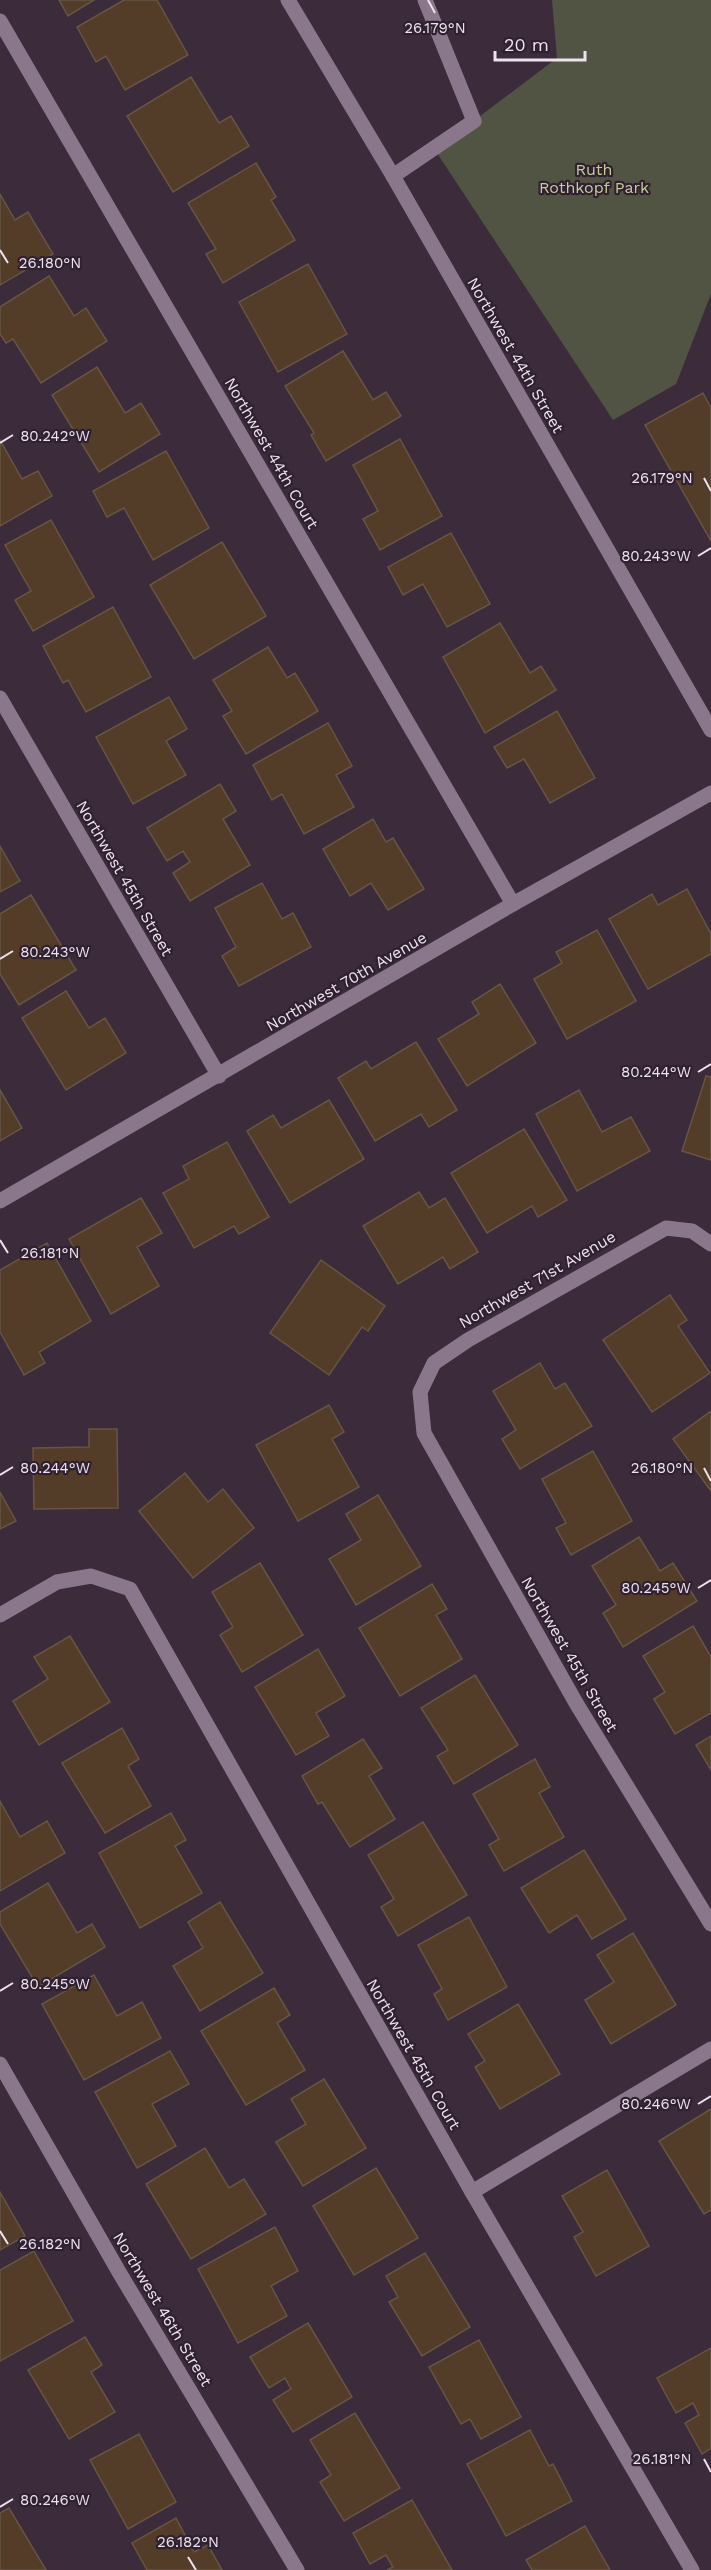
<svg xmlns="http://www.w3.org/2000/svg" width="711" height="2570" viewBox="0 0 711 2570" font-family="'Work Sans',sans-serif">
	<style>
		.green { fill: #515443 }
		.building { fill: #533d28; stroke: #675544; stroke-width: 1.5 }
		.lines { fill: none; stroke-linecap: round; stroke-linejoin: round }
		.minor { stroke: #8a778b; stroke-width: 15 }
		.ticks { fill: none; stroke: #ede2ed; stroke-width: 2 }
		.labels { text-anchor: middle; stroke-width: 4.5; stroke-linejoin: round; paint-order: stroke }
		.park-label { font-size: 16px; fill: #c6ce96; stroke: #302131 }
		.street-label { font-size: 16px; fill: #ede2ed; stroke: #302131 }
		.ticks-label { font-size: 15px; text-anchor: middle; fill: #ede2ed; stroke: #302131; stroke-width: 4.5; stroke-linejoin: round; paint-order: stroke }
	</style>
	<rect width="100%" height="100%" fill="#3b2b3b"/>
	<polygon class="green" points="552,0 711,0 711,294 676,384 613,420 435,150 557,58"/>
	<g class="building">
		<polygon points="59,0 94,0 68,16"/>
		<polygon points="124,0 157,0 188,55 125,90 106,56 96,62 77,27"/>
		<polygon points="191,77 219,123 231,116 249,146 173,192 127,116"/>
		<polygon points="256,163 276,197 271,200 295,240 223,283 206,254 216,249 188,203"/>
		<polygon points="0,194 15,220 28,212 53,254 0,285"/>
		<polygon points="308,264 347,334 278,372 239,302"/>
		<polygon points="49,276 74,316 86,308 107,341 41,383 13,339 6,343 0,334 0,307"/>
		<polygon points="343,351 373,400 386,392 401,416 326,461 311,435 314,433 285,386"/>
		<polygon points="97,367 125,413 141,403 160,434 99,472 52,395"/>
		<polygon points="703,393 711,408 711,541 645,425"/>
		<polygon points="400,439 442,516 380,550 363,519 378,511 353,465"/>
		<polygon points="0,440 22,479 38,471 52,496 0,526"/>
		<polygon points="166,451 209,528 153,560 124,508 107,517 93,491"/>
		<polygon points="51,520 94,597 33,631 15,600 31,591 5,545"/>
		<polygon points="451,533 490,604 447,627 423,584 403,595 388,567"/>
		<polygon points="222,542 266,616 194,659 150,585"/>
		<polygon points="113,607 151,677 86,712 68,680 63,683 43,646"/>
		<polygon points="500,623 530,673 541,666 556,690 485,733 443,657"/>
		<polygon points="268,647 287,678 295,673 318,711 246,754 223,716 232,711 213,680"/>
		<polygon points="169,697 187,729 166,741 186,775 133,804 96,737"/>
		<polygon points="557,711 595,778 550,803 524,759 507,768 494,747"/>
		<polygon points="328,723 352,766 336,775 354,807 304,834 282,794 272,800 253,765"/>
		<polygon points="220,784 236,811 223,819 250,865 190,901 173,873 190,862 183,851 167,861 147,828"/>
		<polygon points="373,819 386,842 393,838 424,889 388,910 371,883 350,896 323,849"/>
		<polygon points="0,846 20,881 0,892"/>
		<polygon points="262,883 282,919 293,913 311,947 239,986 222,956 236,947 215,908"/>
		<polygon points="687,889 711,934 711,954 648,989 609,919 652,894 658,905"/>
		<polygon points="31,895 76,970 19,1005 0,974 0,914"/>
		<polygon points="597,930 636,1001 567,1039 534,979 562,963 556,952"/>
		<polygon points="500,984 536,1043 467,1086 438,1039 479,1014 472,1002"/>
		<polygon points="66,991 89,1028 105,1018 126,1053 66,1090 22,1018"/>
		<polygon points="416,1042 457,1110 429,1127 421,1114 375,1141 338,1078 366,1061 371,1069"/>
		<polygon points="706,1076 711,1077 711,1160 682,1151"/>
		<polygon points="0,1090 22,1128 0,1141"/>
		<polygon points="579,1090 602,1132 631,1117 650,1151 577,1191 536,1114"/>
		<polygon points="329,1100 364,1159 290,1203 247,1131 273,1115 281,1128"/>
		<polygon points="524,1129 567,1200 538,1217 532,1206 487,1233 451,1173"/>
		<polygon points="227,1142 269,1217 239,1234 234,1226 194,1248 163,1193 189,1179 183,1166"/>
		<polygon points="419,1192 429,1208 445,1198 478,1252 450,1269 443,1257 398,1284 363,1226"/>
		<polygon points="141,1198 162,1233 137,1247 159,1286 111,1314 69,1239"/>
		<polygon points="47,1243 91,1321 39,1352 45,1363 24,1375 0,1332 0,1270"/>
		<polygon points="321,1260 385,1306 368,1331 362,1327 329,1375 270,1333"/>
		<polygon points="670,1295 687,1320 678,1326 710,1373 652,1412 603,1340"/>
		<polygon points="540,1363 555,1389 565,1383 592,1426 520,1469 502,1439 516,1430 493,1391"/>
		<polygon points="329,1405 344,1432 332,1439 359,1487 298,1521 256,1445"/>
		<polygon points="711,1411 711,1491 673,1439"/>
		<polygon points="89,1429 117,1429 118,1508 34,1509 33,1448 89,1447"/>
		<polygon points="593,1451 632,1521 571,1555 556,1528 566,1523 542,1479"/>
		<polygon points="185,1473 208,1502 223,1489 254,1528 193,1578 139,1511"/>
		<polygon points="0,1492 16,1521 0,1529"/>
		<polygon points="378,1495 421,1566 356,1605 329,1559 361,1540 346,1514"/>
		<polygon points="639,1537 660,1571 673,1563 697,1601 623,1647 603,1613 616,1605 592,1566"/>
		<polygon points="260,1563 303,1635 242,1672 220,1635 233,1627 212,1592"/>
		<polygon points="432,1584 447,1609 436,1615 462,1659 400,1696 359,1628"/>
		<polygon points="693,1626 711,1657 711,1713 675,1734 654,1699 665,1692 643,1656"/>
		<polygon points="70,1636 110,1702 39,1745 13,1701 48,1679 34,1657"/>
		<polygon points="318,1649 345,1696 316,1713 329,1736 296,1755 255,1687"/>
		<polygon points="475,1675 518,1745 454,1784 437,1756 448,1750 421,1708"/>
		<polygon points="122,1728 139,1759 128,1766 151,1806 105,1833 62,1763"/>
		<polygon points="711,1736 711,1770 696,1745"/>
		<polygon points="363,1739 382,1768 369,1776 395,1819 350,1847 322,1802 318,1804 302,1776"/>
		<polygon points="535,1759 550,1787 539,1793 564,1837 504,1871 489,1845 499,1839 473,1794"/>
		<polygon points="0,1801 20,1837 47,1821 65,1853 0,1891"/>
		<polygon points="171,1813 186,1840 175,1846 202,1893 140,1928 99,1853"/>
		<polygon points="423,1822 467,1895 398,1936 381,1907 394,1899 368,1855"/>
		<polygon points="584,1850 626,1919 592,1939 577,1915 549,1933 521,1888"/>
		<polygon points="48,1883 77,1933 92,1924 105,1947 38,1987 0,1924 0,1912"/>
		<polygon points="220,1902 263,1973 200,2011 173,1966 203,1948 188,1922"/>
		<polygon points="469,1917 507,1987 448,2020 434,1994 442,1989 418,1945"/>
		<polygon points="633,1933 676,2005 611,2044 585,2000 614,1982 597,1955"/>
		<polygon points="94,1975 117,2016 142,2002 161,2038 84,2080 42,2004"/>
		<polygon points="274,1988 290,2015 277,2023 305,2070 246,2105 201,2031"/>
		<polygon points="518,2004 560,2074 500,2109 475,2067 485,2061 468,2034"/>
		<polygon points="170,2051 189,2084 152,2104 176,2146 137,2168 95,2092"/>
		<polygon points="324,2079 366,2148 303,2186 276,2142 306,2124 291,2099"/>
		<polygon points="711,2109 711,2210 704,2214 659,2141"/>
		<polygon points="205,2148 229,2188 244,2179 266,2214 191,2259 146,2184"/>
		<polygon points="376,2168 418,2238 354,2275 313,2206"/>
		<polygon points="607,2170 649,2246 596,2276 574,2237 583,2232 562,2196"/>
		<polygon points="0,2192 25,2236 0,2250"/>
		<polygon points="275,2227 298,2271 271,2286 287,2316 238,2343 198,2269"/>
		<polygon points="34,2251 73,2321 0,2361 0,2270"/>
		<polygon points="425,2253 470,2327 422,2356 389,2302 398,2297 386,2276"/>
		<polygon points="308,2323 352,2397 293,2432 273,2400 291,2389 285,2378 269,2388 250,2357"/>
		<polygon points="85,2337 102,2365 91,2372 115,2412 69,2439 28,2370"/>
		<polygon points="479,2340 521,2417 481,2439 470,2419 461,2424 429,2367"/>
		<polygon points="711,2348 711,2448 702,2454 685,2423 699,2415 693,2403 676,2413 657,2378"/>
		<polygon points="355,2413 400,2488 344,2521 320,2482 331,2475 310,2440"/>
		<polygon points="530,2430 549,2466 553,2464 572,2501 506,2536 467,2464"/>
		<polygon points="139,2434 176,2502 128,2529 90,2460"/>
		<polygon points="412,2500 452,2570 387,2570 393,2567 386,2555 370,2564 353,2533"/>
		<polygon points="9,2508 46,2570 0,2570 0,2513"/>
		<polygon points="176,2518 194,2552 208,2545 222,2570 147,2570 132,2543"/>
		<polygon points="585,2526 610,2570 532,2570 526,2560"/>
	</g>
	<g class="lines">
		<g class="minor">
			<polyline points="288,0 393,176 711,730"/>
			<polyline points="0,21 513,904"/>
			<polyline points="393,176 474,121 425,0"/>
			<polyline points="0,698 219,1076"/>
			<polyline points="0,1201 513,904 711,793"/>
			<polyline points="711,1244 692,1231 666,1228 468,1340 434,1363 420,1392 424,1433 576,1703 711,1924"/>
			<polyline points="0,1615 57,1582 91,1576 130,1589 472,2192 692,2570"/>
			<polyline points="0,2064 119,2272 297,2570"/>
			<polyline points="472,2192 711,2049"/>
		</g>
	</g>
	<path class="ticks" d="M428 0 435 13M0 250 8 263M0 443 13 435M704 478 711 491M698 556 711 548M0 959 13 951M698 1072 711 1064M0 1240 8 1253M704 1468 711 1481M0 1475 13 1467M698 1588 711 1580M0 1991 13 1983M698 2104 711 2096M0 2231 8 2244M704 2459 711 2472M0 2507 13 2499M188 2557 196 2570"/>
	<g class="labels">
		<g class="park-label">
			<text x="594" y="175">Ruth<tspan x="594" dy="18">Rothkopf Park</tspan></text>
		</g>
		<g class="street-label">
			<text transform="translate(516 355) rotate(60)" y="6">Northwest 44th Street</text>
			<text transform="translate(272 453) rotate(60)" y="6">Northwest 44th Court</text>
			<text transform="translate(125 878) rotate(60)" y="6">Northwest 45th Street</text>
			<text transform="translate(346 981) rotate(-30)" y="6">Northwest 70th Avenue</text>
			<text transform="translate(537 1279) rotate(-30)" y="6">Northwest 71st Avenue</text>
			<text transform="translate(570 1654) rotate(60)" y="6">Northwest 45th Street</text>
			<text transform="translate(414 2054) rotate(60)" y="6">Northwest 45th Court</text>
			<text transform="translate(163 2309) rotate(59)" y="6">Northwest 46th Street</text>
		</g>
	</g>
	<g class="ticks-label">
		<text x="435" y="33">26.179°N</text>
		<text x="50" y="268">26.180°N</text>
		<text x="55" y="441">80.242°W</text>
		<text x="662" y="483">26.179°N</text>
		<text x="656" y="561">80.243°W</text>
		<text x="55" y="957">80.243°W</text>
		<text x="656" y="1077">80.244°W</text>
		<text x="50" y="1258">26.181°N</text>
		<text x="55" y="1473">80.244°W</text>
		<text x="662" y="1473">26.180°N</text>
		<text x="656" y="1593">80.245°W</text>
		<text x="55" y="1989">80.245°W</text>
		<text x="656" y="2109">80.246°W</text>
		<text x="50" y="2249">26.182°N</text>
		<text x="662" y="2464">26.181°N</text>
		<text x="55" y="2505">80.246°W</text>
		<text x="188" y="2547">26.182°N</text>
	</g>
	<path d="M495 51v9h90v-9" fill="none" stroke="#ede2ed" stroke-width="3"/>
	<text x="504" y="51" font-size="18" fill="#ede2ed" stroke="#302131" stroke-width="4.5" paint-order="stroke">20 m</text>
</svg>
